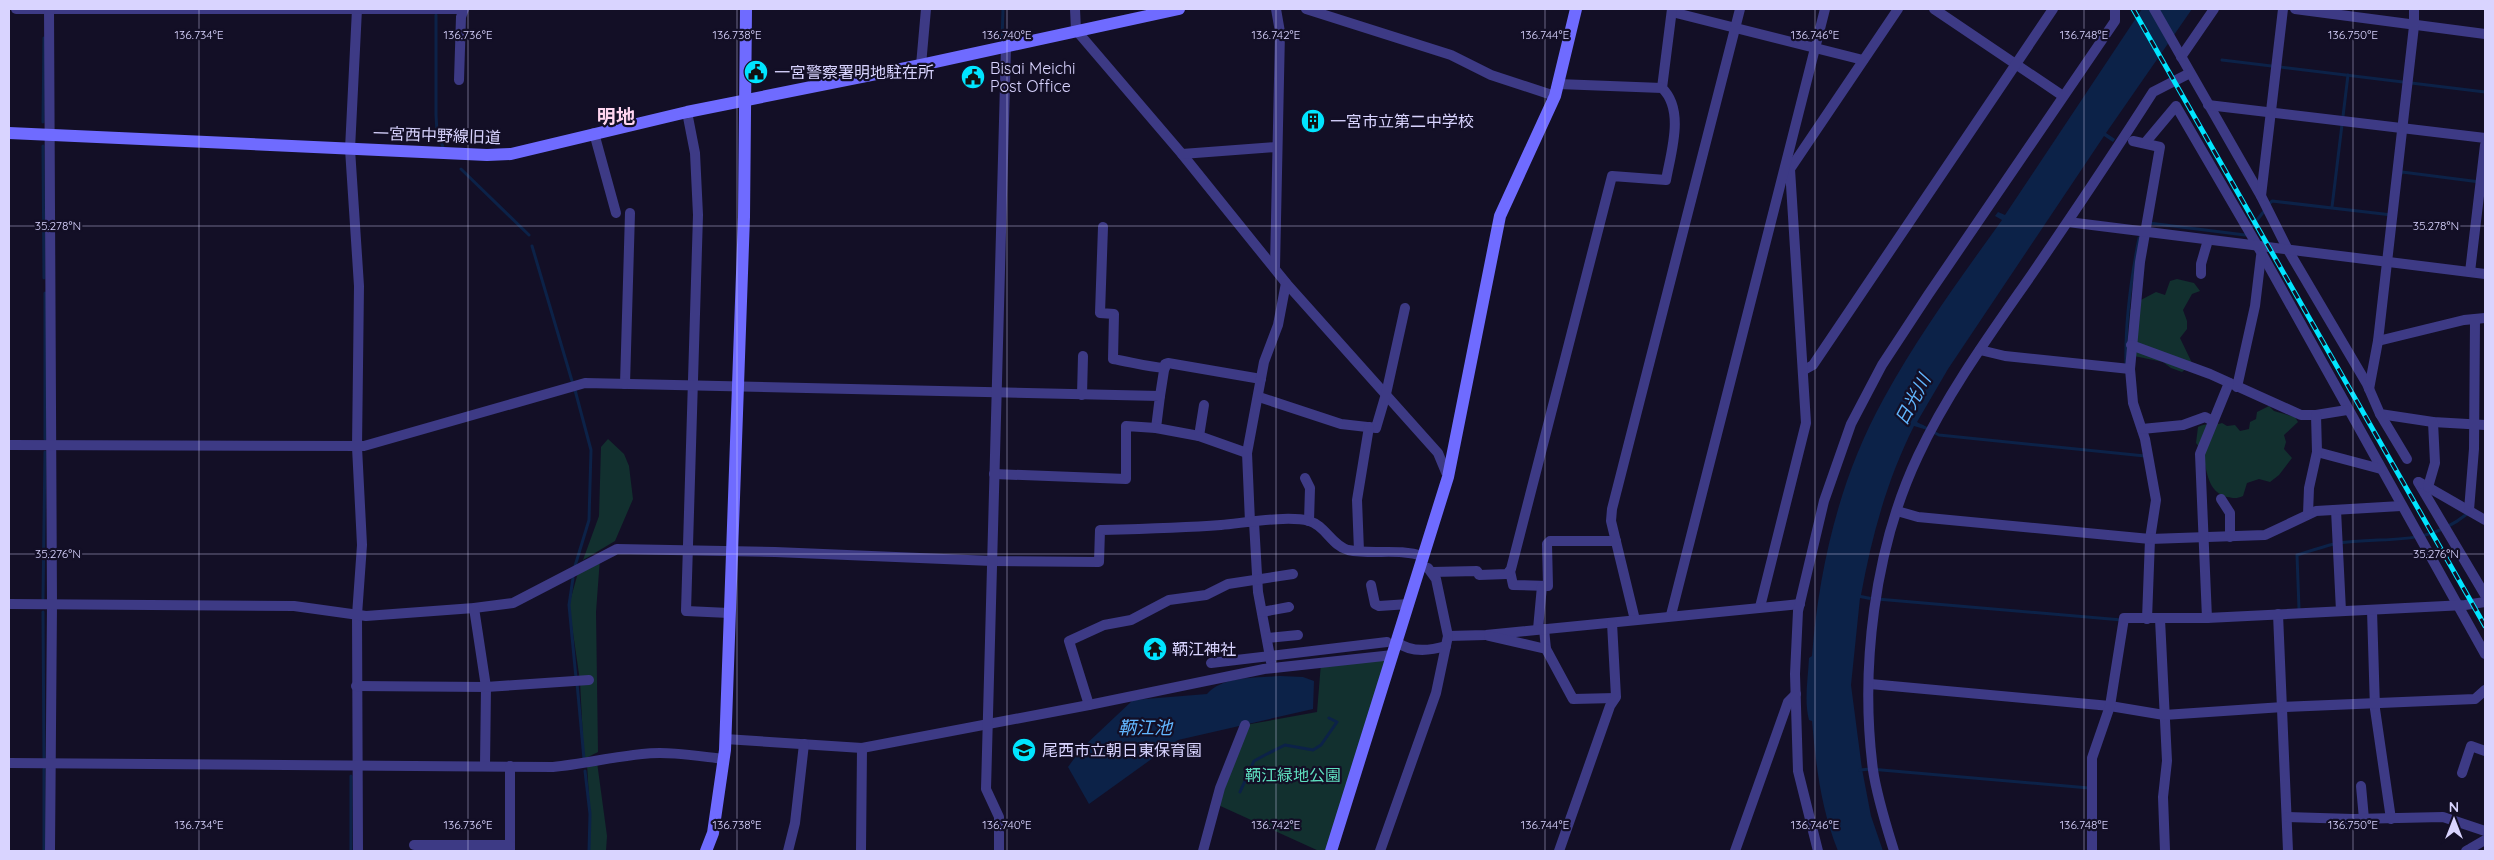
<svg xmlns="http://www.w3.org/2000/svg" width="2494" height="860" viewBox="0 0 2494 860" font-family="Quicksand,'Noto Sans JP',sans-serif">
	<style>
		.green { fill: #12302f }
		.water { fill: #0c2248 }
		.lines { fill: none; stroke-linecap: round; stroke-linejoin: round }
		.stream { stroke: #0c2248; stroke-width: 3 }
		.street { stroke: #3d3a85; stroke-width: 10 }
		.secondary { stroke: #6f6bff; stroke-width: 12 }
		.rail-casing { stroke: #00e5ff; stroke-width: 5 }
		.rail { stroke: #130f26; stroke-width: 3; stroke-dasharray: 9; stroke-linecap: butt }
		.ticks { fill: none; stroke: #d9d4ff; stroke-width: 1; stroke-opacity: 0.45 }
		.labels { text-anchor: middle; stroke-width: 4.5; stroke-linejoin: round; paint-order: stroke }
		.poi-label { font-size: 16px; fill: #d9d4ff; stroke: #130f26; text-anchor: start }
		.street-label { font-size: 16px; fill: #d9d4ff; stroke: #130f26 }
		.park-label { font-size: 16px; fill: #5fe0c0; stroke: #130f26 }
		.water-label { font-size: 18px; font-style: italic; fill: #62b6ff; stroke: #130f26 }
		.quarter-label { font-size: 19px; font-weight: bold; fill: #ffd6f0; stroke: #130f26 }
		.ticks-label { font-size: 12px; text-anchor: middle; fill: #d9d4ff; stroke: #130f26; stroke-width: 4.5; stroke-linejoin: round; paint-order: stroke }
	</style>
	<rect width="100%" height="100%" fill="#130f26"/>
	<g class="green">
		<polygon points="2177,279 2194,283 2200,291 2192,294 2183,310 2187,321 2187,329 2180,338 2192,363 2182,372 2171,368 2163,362 2134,356 2129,345 2130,310 2137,302 2156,292 2165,295 2170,281"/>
		<path d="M2269 406 2274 411 2295 417 2298 422 2284 435 2286 442 2284 449 2292 458 2279 475 2270 482 2259 479 2247 483 2243 496C2236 499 2234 498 2227 497 2201 490 2210 458 2196 443L2198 427C2207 422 2213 426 2222 423L2227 426 2235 425 2240 431 2249 429 2250 422 2256 419 2257 412Z"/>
		<polygon points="608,439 624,454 629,466 633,499 615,541 583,560 599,516 601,447"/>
		<polygon points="600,558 596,612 598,752 584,759 580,681 569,605 579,569"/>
		<polygon points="1393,655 1331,851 1319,851 1216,804 1245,725 1317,712 1321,663"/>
		<polygon points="597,762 607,836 606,851 589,851 590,814 587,764"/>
	</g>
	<g class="water">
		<path d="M2142 9H2192L2106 133 2115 139 2113 142 2104 136 1948 369 1917 422 1926 427 1924 429 1914 426C1887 480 1872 535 1861 595L1871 597 1870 600 1860 598 1851 685 1862 769 1871 816 1883 851H1838C1821 809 1816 766 1812 721L1809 720C1804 701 1808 678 1809 658L1812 656C1819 567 1840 477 1884 398 1918 336 1961 277 2002 220L1995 216 1998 212 2005 215Z"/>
		<path d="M1280 676 1303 677 1314 681 1313 709 1178 740 1089 804 1068 767 1081 749 1133 700 1207 694C1222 676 1257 678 1280 676Z"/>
	</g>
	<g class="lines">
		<g class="stream">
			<polyline points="436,15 436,115 437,132 443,147"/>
			<polyline points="1002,41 1003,9"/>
			<polyline points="2222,60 2485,92"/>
			<polyline points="43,122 44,38"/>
			<polyline points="43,146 44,278"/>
			<polyline points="461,169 529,235"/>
			<polyline points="2401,174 2402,172 2480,182"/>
			<polyline points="2268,205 2272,201 2392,215"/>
			<polyline points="2332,207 2348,75"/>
			<polyline points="2149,223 2245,235 2265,210"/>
			<polyline points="532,246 572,381"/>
			<polyline points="45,293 45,439"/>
			<path d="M2126 363C2125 322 2131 279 2139 238"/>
			<polyline points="575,390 591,450 589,520 575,566"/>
			<polyline points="1922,426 1939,435 2145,456"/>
			<polyline points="573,578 569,605 576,678"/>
			<polyline points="43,599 45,452"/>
			<polyline points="1877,599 2122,620"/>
			<path d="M2299 609 2297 555C2310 551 2322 547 2334 544 2384 535 2423 549 2467 514"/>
			<polyline points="43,612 44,759"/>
			<polyline points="577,683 584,759"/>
			<polyline points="1860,770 1870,769 2089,788"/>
			<polyline points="585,771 590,814 589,851"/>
			<polyline points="351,776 351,851"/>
			<polyline points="1240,792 1254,761 1265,755 1285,745 1313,750 1321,745 1337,722 1329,718"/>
			<polyline points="44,851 44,769"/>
		</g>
		<g class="street">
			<polyline points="16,9 463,9"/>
			<polyline points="49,9 52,604 50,851"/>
			<polyline points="357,9 350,149 359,286 357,447 362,545 357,615 358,851"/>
			<polyline points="1075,9 1076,30 1182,154 1286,283 1438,453 1448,477"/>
			<polyline points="1306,9 1451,55 1491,75 1555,96"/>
			<polyline points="1934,9 2063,96"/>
			<polyline points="2154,9 2261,196 2288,250 2367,384 2380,414 2433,422 2485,425"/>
			<polyline points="2295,9 2485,34"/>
			<polyline points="1672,12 1863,60"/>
			<polyline points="2181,57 2214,9"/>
			<polyline points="921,65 926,9"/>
			<polyline points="459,80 461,17 464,9"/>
			<polyline points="1662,88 1672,9"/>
			<polyline points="2208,105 2485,138"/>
			<polyline points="687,112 695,153 698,215 686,611 729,613"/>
			<polyline points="594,133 616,213"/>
			<polyline points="2133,141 2160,147 2140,262 2130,369 2133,403 2145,439 2156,500 2150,539 2147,619"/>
			<polyline points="2145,143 2176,106 2257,245 2485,654"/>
			<polyline points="1182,154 1276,147"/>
			<polyline points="2261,196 2283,9"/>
			<polyline points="2068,222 2485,274"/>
			<path d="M1103 227 1100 313 1114 314 1113 359C1131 362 1147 367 1165 368"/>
			<polyline points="1275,267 1280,32 1276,9"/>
			<polyline points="2470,272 2485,145"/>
			<polyline points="2201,274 2201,264 2208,240"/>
			<polyline points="2378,341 2464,320 2485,318"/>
			<polyline points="2131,345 2210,374 2301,415 2316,415 2347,410"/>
			<polyline points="1980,350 2005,356 2130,369"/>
			<polyline points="1804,370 1813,365 2053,9"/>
			<polyline points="625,384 630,213"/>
			<polyline points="2237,387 2255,306 2261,256"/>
			<polyline points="2369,389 2378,341 2414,26 2414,9"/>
			<polyline points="1082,395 1083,356"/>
			<polyline points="1160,396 1165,364 1168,363 1261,379"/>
			<polyline points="1259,397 1341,424 1376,428 1386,394 1405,308"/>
			<polyline points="2380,414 2407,459"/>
			<polyline points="2142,429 2183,425 2205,417 2213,421"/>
			<polyline points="1199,436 1204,405"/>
			<polyline points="9,445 364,446 585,383 1160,396 1156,428 1199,436 1247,453"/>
			<polyline points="2317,452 2381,469"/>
			<polyline points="994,474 1126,479 1126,426 1156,428"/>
			<polyline points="1305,478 1310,488 1309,521"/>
			<polyline points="2418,482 2485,595"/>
			<polyline points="2419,482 2485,520"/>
			<polyline points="2428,487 2435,463 2433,422"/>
			<polyline points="2221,499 2230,513 2230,537"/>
			<polyline points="2336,510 2341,611"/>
			<polyline points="2469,510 2474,449 2475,320"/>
			<polyline points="1897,511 1918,517 2150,539 2265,535 2316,511 2401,506"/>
			<polyline points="2308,514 2309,488 2317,452 2316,415"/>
			<polyline points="1250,522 1247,453 1264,362 1278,325 1286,283"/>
			<polyline points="1254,522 1258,592 1271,662"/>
			<polyline points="1359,551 1357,500 1369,427"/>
			<polyline points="1510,571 1513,585 1548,586 1547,544 1550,541 1616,541"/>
			<path d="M1432 572 1477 571 1479 575 1507 574 1511 569 1612 176 1666 180C1671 152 1685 110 1662 88L1558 84"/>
			<polyline points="1371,585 1375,604 1379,606 1409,604"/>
			<path d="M9 604 294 606 366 616 474 608 513 603 617 549 775 552 992 561 1099 562 1100 530C1140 529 1181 528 1221 525 1244 523 1288 515 1309 521 1325 525 1332 546 1348 550 1373 555 1398 548 1423 556"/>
			<polyline points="1760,607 1806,423 1790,169 1898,9"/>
			<polyline points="474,608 486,687 485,765"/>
			<polyline points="2372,610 2375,709 2391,819"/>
			<polyline points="1262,612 1289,607"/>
			<polyline points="2278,614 2288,851"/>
			<polyline points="1671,615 1825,9"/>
			<polyline points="2207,618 2200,454 2229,383"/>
			<polyline points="2160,619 2167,761 2163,797 2165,851"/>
			<polyline points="1635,620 1611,521 1612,509 1740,9"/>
			<polyline points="1538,629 1542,586"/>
			<polyline points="1544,629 1546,649"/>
			<polyline points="1448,636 1486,635 1800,604"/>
			<polyline points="1489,636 1546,649 1573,699 1615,698"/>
			<polyline points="1267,638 1298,635"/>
			<path d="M1397 642C1411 653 1429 651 1446 646"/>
			<polyline points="1211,663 1387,642"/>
			<polyline points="1870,684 2110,706 2164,715 2283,707 2475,699 2485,690"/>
			<polyline points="356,686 486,687 589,680"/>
			<polyline points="1089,705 1069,641 1104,625 1131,620 1169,600 1206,595 1228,584 1293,574"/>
			<polyline points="725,739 862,748 1089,705 1264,669 1393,655"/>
			<path d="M9 763 553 767C583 764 612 757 642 754 669 751 697 756 724 759"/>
			<polyline points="510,766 510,850"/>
			<polyline points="2462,773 2471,746 2485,751"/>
			<polyline points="2361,786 2364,819"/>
			<polyline points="2287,817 2353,819 2443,817 2485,831"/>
			<polyline points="414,845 510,845"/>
			<polyline points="788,851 795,823 804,744"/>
			<polyline points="861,851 862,748"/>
			<polyline points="999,851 999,817 986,789 1006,47"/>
			<polyline points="1203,851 1220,788 1245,725"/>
			<polyline points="1380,851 1436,693 1448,636 1436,579 1428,568"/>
			<polyline points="1559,851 1610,706 1616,697 1612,623"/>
			<polyline points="1735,851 1788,702 1796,694"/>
			<polyline points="1818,851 1798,771 1795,674 1798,611 1824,501 1851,424 1882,365 1928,295 2115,21 2115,9"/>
			<path d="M1894 851C1886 825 1877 797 1873 770 1860 669 1874 549 1918 456 1948 392 1991 333 2032 274 2073 214 2114 153 2153 92L2190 73"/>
			<polyline points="2092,851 2092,758 2110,706 2124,618 2207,618 2465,605 2485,602"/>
			<polyline points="2466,851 2485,840"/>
		</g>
		<g class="secondary">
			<polyline points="9,133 487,155 511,154 687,112 921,65 1179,9"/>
			<polyline points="706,851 713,833 725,750 744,217 746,9"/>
			<polyline points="1331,851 1448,477 1500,216 1555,96 1576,9"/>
		</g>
		<g class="rail-casing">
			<polyline id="rail" points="2133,9 2485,626"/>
		</g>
		<use href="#rail" class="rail"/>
	</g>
	<path class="ticks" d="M199 9V851M468 9V851M737 9V851M1007 9V851M1276 9V851M1545 9V851M1815 9V851M2084 9V851M2353 9V851M9 226H2485M9 554H2485"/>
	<defs>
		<g id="civic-disc" transform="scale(1.25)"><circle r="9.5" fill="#00e5ff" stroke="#130f26"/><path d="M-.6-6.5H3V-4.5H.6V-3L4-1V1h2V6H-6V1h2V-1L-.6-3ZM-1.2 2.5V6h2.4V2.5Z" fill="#111"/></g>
		<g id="building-disc" transform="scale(1.25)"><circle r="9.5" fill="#00e5ff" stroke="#130f26"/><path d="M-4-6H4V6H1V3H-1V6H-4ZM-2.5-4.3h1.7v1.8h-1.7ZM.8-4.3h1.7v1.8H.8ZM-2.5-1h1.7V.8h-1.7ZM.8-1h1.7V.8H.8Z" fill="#111"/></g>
		<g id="temple-disc" transform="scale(1.25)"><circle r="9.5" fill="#00e5ff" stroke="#130f26"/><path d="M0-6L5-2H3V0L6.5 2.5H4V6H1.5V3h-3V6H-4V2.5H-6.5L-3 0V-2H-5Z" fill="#111"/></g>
		<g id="school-disc" transform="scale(1.25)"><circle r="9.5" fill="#00e5ff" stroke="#130f26"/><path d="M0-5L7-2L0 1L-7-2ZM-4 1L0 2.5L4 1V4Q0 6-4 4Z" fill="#111"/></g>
	</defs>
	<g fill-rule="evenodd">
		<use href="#civic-disc" x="756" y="72"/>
		<use href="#civic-disc" x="973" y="77"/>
		<use href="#building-disc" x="1313" y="121"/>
		<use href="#temple-disc" x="1155" y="649"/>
		<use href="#school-disc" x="1024" y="750"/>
	</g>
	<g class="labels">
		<g class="poi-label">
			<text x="990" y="74">Bisai Meichi<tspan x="990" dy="18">Post Office</tspan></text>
			<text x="774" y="78">一宮警察署明地駐在所</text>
			<text x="1330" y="127">一宮市立第二中学校</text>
			<text x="1172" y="655">鞆江神社</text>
			<text x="1042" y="756">尾西市立朝日東保育園</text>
		</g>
		<g class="street-label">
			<text transform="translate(437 135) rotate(2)" y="6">一宮西中野線旧道</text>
		</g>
		<g class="park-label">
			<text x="1293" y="781">鞆江緑地公園</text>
		</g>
		<g class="water-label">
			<text transform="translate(1913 400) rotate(-62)" y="6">日光川</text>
			<text x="1145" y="734">鞆江池</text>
		</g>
		<g class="quarter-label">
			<text x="616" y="123">明地</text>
		</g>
	</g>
	<g class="ticks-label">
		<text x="199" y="39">136.734°E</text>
		<text x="468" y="39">136.736°E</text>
		<text x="737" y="39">136.738°E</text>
		<text x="1007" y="39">136.740°E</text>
		<text x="1276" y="39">136.742°E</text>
		<text x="1545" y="39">136.744°E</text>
		<text x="1815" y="39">136.746°E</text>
		<text x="2084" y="39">136.748°E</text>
		<text x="2353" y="39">136.750°E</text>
		<text x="58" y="230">35.278°N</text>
		<text x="2436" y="230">35.278°N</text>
		<text x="58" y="558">35.276°N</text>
		<text x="2436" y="558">35.276°N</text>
		<text x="199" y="829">136.734°E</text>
		<text x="468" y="829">136.736°E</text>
		<text x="737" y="829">136.738°E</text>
		<text x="1007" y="829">136.740°E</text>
		<text x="1276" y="829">136.742°E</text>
		<text x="1545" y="829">136.744°E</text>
		<text x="1815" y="829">136.746°E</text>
		<text x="2084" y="829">136.748°E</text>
		<text x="2353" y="829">136.750°E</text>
	</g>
	<rect width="2494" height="860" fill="none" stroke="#d9d4ff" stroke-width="20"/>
	<g transform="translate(2454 820)" stroke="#130f26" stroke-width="4" paint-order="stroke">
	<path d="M0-4L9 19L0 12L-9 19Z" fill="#d9d4ff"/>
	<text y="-8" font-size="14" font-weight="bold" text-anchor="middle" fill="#d9d4ff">N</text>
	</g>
</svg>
